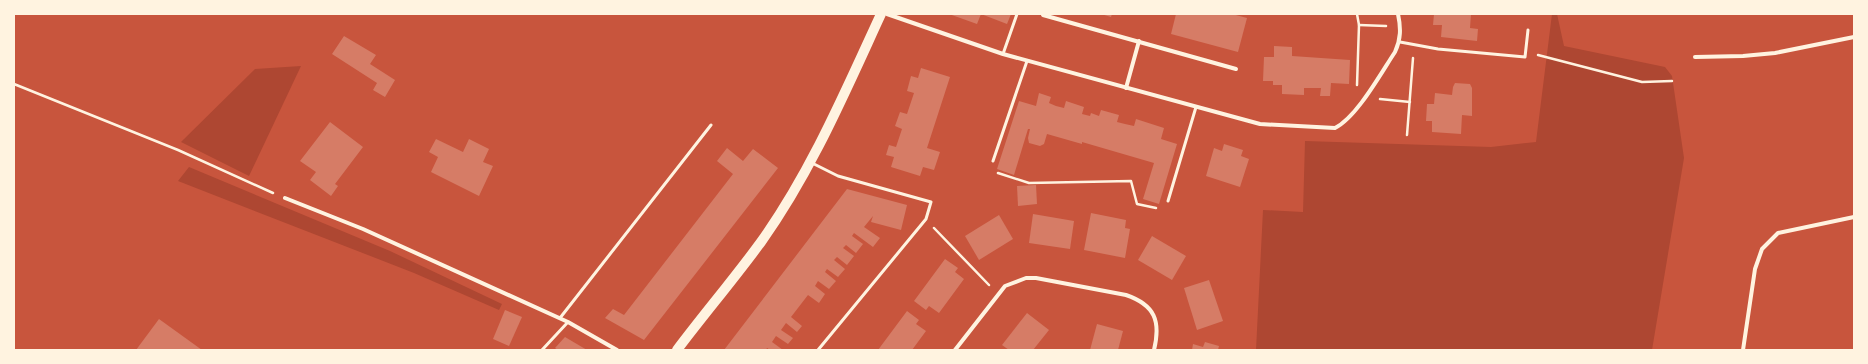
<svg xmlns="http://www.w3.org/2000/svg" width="1868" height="364" viewBox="0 0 1868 364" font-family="'Times New Roman',serif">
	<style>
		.green { fill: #ae4732 }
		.building { fill: #d67c66 }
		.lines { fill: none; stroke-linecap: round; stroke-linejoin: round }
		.path { stroke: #fff3e0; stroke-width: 2.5 }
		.service { stroke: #fff3e0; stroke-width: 3 }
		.minor { stroke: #fff3e0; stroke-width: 4 }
		.primary { stroke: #fff3e0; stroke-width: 10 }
	</style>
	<rect width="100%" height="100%" fill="#c8553d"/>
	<g class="green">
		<polygon points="1552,14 1557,14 1564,46 1665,67 1672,76 1684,158 1652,350 1256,350 1263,210 1303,212 1305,141 1491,147 1536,142"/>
		<polygon points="301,66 249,176 181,142 255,69"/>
		<polygon points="189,167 390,251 502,304 499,310 414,273 178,181"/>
	</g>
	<g class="building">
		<polygon points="949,14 1011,14 1007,24 981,14 977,24"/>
		<polygon points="1101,14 1112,14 1111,17"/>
		<polygon points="1176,14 1232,14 1247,18 1238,52 1171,34"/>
		<polygon points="1434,14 1471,14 1470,28 1478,29 1477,41 1441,37 1442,25 1433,25"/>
		<polygon points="344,36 376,55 370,64 395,80 385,97 373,90 377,83 332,54"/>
		<polygon points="1274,46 1292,47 1292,56 1350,60 1349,84 1331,83 1330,96 1320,96 1321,88 1304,88 1304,95 1282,94 1282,85 1273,85 1273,81 1263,81 1264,57 1274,57"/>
		<polygon points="921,68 950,77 927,148 940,152 934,170 923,167 920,176 891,167 894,157 886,155 889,145 896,147 902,129 895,126 900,112 907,114 914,93 907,91 911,76 918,78"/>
		<polygon points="1455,83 1470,84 1472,88 1472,116 1462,115 1461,134 1432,132 1432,121 1426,121 1427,104 1434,104 1435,93 1452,95 1453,87"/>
		<polygon points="1039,93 1051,97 1049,103 1056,106 1064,108 1066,101 1084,107 1082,114 1090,116 1091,113 1099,116 1101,110 1119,115 1117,122 1125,124 1134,126 1136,119 1164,128 1161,139 1177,144 1159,204 1143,199 1154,163 1082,142 1082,144 1047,134 1044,144 1040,146 1029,143 1028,138 1030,129 1028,129 1014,175 997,169 1019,101 1036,106"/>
		<polygon points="330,122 363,147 335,184 338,186 331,196 310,180 316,172 300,161"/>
		<polygon points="436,139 463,152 469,139 489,149 483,162 493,166 479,196 431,172 438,157 429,152"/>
		<polygon points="1224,144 1243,150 1241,156 1249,159 1240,187 1206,176 1214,148 1222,151"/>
		<polygon points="727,148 743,161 753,149 778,168 644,340 605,318 613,309 624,315 733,174 717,161"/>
		<polygon points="1036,185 1037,204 1018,206 1017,186"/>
		<polygon points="847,189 907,205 901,230 871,222 873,216 864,227 880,238 873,247 854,233 852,236 863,244 856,253 846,245 843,248 854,256 847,265 837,257 834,260 845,269 838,277 827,269 825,272 836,281 829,289 818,281 815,286 825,294 819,303 808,295 791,317 802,326 797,332 786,323 781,330 793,338 788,344 776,336 772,342 783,350 770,350 767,348 766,350 724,350"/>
		<polygon points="1091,213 1126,220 1125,228 1130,229 1125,258 1084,250"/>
		<polygon points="1033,214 1074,221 1070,249 1029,243"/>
		<polygon points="999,215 1013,239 979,260 965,236"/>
		<polygon points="1152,236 1186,256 1172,280 1138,260"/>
		<polygon points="945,259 958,268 955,272 964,279 939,313 929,306 926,310 914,301"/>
		<polygon points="1209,280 1223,321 1197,330 1184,288"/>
		<polygon points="505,310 522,317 509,346 493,339"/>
		<polygon points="907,311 919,320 916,324 926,331 912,350 878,350"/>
		<polygon points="1027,313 1049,330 1033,350 1009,350 1002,345"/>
		<polygon points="159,319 202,350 136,350"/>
		<polygon points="1097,324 1123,331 1118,350 1090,350"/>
		<polygon points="565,337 587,350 558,350 555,348"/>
		<polygon points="1205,342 1219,346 1218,350 1192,350 1193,344 1203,347"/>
	</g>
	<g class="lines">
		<g class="path">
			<polyline points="1359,25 1386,26"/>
			<polyline points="1538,55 1642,82 1672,81"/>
			<polyline points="14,84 178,150 273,193"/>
			<polyline points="1357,85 1359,25 1357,14"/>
			<polyline points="1380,99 1410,102"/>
			<polyline points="1407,135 1413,58"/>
			<polyline points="998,173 1029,183 1131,181 1137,204 1156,208"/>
			<polyline points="934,228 989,285"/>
		</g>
		<g class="service">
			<polyline points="1400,42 1438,49 1525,57 1528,30"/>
			<polyline points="1003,54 1017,14"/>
			<polyline points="993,161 1027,61"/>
			<polyline points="812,163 838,176 931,202 926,219 818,350"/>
			<polyline points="1168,201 1196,107"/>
			<polyline points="560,318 711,125"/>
			<polyline points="542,350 568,322"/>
		</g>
		<g class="minor">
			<path d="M887 14 1003 54 1260 124 1335 128C1357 117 1381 73 1395 52 1401 39 1401 28 1398 14"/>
			<polyline points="1043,15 1236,69"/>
			<polyline points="1695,57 1743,56 1775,53 1854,37"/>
			<polyline points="1126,88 1139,41"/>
			<polyline points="285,198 363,229 568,322 617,350"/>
			<path d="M955 350 1005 286 1026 278H1036L1126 295C1155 305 1161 321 1154 350"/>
			<polyline points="1743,350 1755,269 1762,249 1778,233 1854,217"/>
		</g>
		<path class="primary" d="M677 350C704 314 734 279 761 242 811 172 845 92 881 14"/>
	</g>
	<rect width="1868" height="364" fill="none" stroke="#fff3e0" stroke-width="30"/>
</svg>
